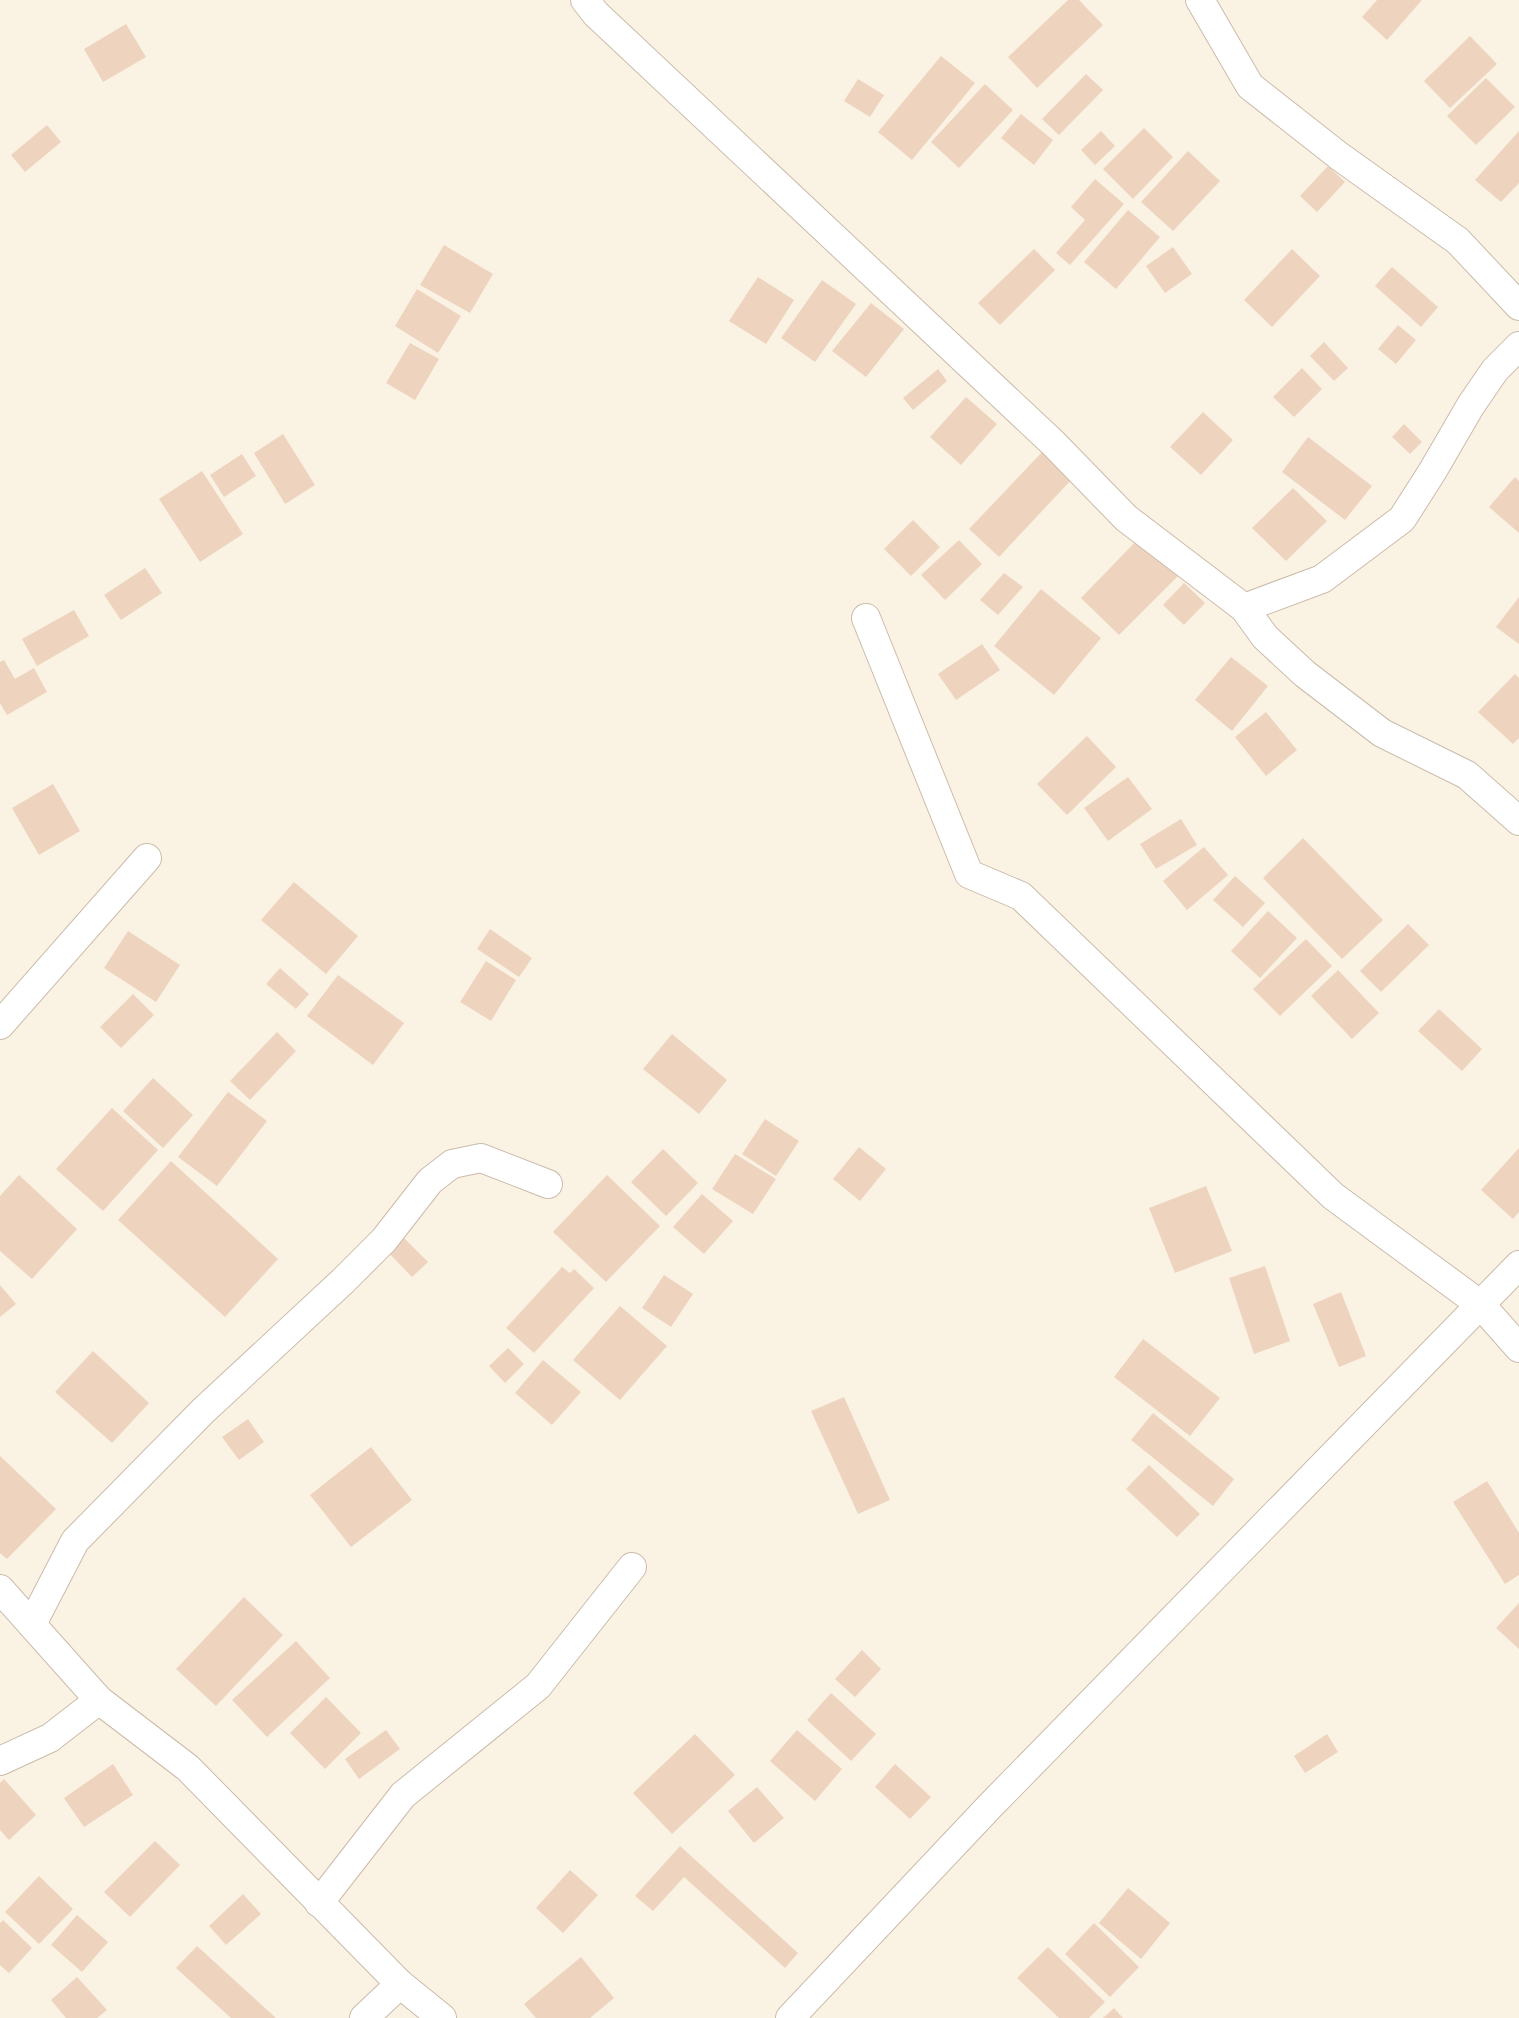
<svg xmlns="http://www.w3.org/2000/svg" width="1519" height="2018" viewBox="0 0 1519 2018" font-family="'Fira Sans Condensed',sans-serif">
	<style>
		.building { fill: #eed4be }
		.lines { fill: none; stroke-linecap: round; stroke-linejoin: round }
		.minor-casing { stroke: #cbbbab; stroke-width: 30 }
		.minor { stroke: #fff; stroke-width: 28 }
	</style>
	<rect width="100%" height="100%" fill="#faf3e4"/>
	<g class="building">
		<polygon points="1068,0 1079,0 1103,25 1037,88 1008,57"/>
		<polygon points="1377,0 1422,0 1387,40 1362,17"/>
		<polygon points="126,24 146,57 103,82 84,49"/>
		<polygon points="1470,36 1497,64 1450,108 1424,81"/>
		<polygon points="941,56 975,83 912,160 878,132"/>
		<polygon points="1086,74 1103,90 1059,135 1042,119"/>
		<polygon points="1486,78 1515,107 1476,145 1447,116"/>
		<polygon points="858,79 884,95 870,117 844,101"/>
		<polygon points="985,84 1013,110 959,168 931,142"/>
		<polygon points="1021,114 1053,140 1034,165 1001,138"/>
		<polygon points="47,125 61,142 25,172 11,155"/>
		<polygon points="1144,128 1173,157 1133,199 1103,169"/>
		<polygon points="1101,131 1115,146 1095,165 1081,150"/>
		<polygon points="1519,131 1519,183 1501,202 1475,180"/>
		<polygon points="1188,151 1220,181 1173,231 1141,202"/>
		<polygon points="1328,166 1345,182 1317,212 1300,196"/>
		<polygon points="1095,179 1124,204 1070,265 1056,253 1085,220 1071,207"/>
		<polygon points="1128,210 1160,237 1116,289 1084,262"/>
		<polygon points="444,245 493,274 470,313 420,285"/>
		<polygon points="1173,247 1192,274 1165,293 1146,266"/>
		<polygon points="1034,249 1055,270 1000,325 978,303"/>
		<polygon points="1292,249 1320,276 1272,327 1244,300"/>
		<polygon points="1392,267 1438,307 1421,327 1375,286"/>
		<polygon points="758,277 794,300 766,344 729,321"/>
		<polygon points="822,280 856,304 815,362 781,338"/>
		<polygon points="417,289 461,316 438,353 395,326"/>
		<polygon points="871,303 904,329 866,377 832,351"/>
		<polygon points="1398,325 1416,340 1396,364 1378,349"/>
		<polygon points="1324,342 1348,368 1334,381 1310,356"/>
		<polygon points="410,343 439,359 415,400 386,383"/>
		<polygon points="1302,368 1322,389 1294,417 1273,397"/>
		<polygon points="938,369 947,381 913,410 903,398"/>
		<polygon points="966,397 997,424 961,465 930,437"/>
		<polygon points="1203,412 1233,440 1201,475 1170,447"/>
		<polygon points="1404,424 1422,442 1410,454 1392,437"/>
		<polygon points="283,434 315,485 285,504 254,453"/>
		<polygon points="1308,437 1372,486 1345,520 1282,472"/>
		<polygon points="1044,450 1073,478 999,557 969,529"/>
		<polygon points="242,454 256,476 224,497 210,475"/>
		<polygon points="202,471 243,534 200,562 159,499"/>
		<polygon points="1515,477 1519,481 1519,533 1489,507"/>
		<polygon points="1293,488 1327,521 1286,561 1252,528"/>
		<polygon points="913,520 940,547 911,576 884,549"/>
		<polygon points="1141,536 1180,574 1119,635 1081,598"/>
		<polygon points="959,540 982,564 945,600 921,575"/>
		<polygon points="145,568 162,593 121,620 104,595"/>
		<polygon points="1004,573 1023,587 998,615 980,600"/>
		<polygon points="1184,583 1205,603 1184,625 1163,605"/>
		<polygon points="1041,589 1101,638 1054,695 994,646"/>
		<polygon points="1519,597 1519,644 1496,627"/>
		<polygon points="74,610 89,636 37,666 22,639"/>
		<polygon points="982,644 1000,670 956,700 938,674"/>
		<polygon points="1231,657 1268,686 1232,731 1195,700"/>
		<polygon points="4,660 15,679 34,668 47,692 7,715 0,703 0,662"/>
		<polygon points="1515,674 1519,678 1519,738 1513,744 1478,712"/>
		<polygon points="1266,712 1297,750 1266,776 1235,737"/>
		<polygon points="1087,736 1116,767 1067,815 1037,784"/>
		<polygon points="1128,777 1152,809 1108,841 1084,808"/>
		<polygon points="53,784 80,831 39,855 12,808"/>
		<polygon points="1181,819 1197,845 1156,869 1140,844"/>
		<polygon points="1303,838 1383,920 1342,959 1263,878"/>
		<polygon points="1204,847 1228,875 1187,910 1163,881"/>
		<polygon points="1235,876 1265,903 1243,927 1213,900"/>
		<polygon points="294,882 358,936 326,974 261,920"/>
		<polygon points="1268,911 1297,938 1260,978 1231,951"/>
		<polygon points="1408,924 1429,945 1381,992 1360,971"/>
		<polygon points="490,929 532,958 519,977 477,949"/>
		<polygon points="128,931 180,965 156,1002 104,968"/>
		<polygon points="1306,939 1332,966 1280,1016 1253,989"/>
		<polygon points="486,961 516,980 491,1021 460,1002"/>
		<polygon points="280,968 309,994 296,1009 266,984"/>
		<polygon points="1338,970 1379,1013 1352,1039 1311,996"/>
		<polygon points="338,975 404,1023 373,1065 307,1016"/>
		<polygon points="133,994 154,1015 121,1048 100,1027"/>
		<polygon points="1439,1009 1482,1049 1462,1071 1418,1031"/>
		<polygon points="277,1032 296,1051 250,1100 230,1081"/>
		<polygon points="672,1034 727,1080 699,1114 643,1069"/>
		<polygon points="153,1078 193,1115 163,1148 123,1111"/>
		<polygon points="228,1092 267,1121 217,1186 178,1157"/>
		<polygon points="112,1108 158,1150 103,1211 56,1169"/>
		<polygon points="765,1119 799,1141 776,1176 742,1154"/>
		<polygon points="859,1147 886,1169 860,1201 833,1179"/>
		<polygon points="1519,1148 1519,1212 1513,1219 1481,1190"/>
		<polygon points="663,1149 698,1183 666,1216 631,1182"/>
		<polygon points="735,1154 776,1179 753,1214 712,1189"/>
		<polygon points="171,1161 278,1259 225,1317 118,1220"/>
		<polygon points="19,1175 77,1229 32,1279 0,1251 0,1196"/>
		<polygon points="607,1175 660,1226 606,1282 553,1232"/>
		<polygon points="1206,1186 1232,1251 1175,1273 1149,1208"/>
		<polygon points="702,1194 733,1221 704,1254 673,1227"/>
		<polygon points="401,1235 428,1262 412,1277 386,1250"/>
		<polygon points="1265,1266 1290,1341 1254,1354 1229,1278"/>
		<polygon points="562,1267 570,1273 574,1269 594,1288 534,1353 506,1328"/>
		<polygon points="664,1275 693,1294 671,1327 642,1308"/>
		<polygon points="0,1285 16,1304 0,1317"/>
		<polygon points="1341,1292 1366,1356 1339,1367 1313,1304"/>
		<polygon points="620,1306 667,1346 620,1400 573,1360"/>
		<polygon points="1143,1339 1220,1398 1190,1436 1114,1377"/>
		<polygon points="508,1348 524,1364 505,1383 489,1366"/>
		<polygon points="93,1351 149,1403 112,1443 55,1392"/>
		<polygon points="543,1360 581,1392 552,1425 515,1393"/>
		<polygon points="844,1397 890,1500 858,1514 811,1411"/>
		<polygon points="1153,1413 1234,1479 1213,1506 1131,1440"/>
		<polygon points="248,1419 264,1442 239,1460 222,1437"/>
		<polygon points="371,1447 412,1500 351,1547 310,1495"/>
		<polygon points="0,1456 56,1509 7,1559 0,1553"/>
		<polygon points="1149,1465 1200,1514 1177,1537 1126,1489"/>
		<polygon points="1487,1481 1519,1533 1519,1575 1505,1584 1453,1502"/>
		<polygon points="244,1597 283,1635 216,1706 176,1669"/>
		<polygon points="1519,1603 1519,1649 1496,1628"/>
		<polygon points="296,1641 330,1678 267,1737 232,1700"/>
		<polygon points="862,1650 881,1669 855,1697 835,1679"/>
		<polygon points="831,1693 876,1734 851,1761 807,1720"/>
		<polygon points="326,1697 361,1733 325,1769 290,1733"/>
		<polygon points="386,1730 400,1749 359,1779 345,1759"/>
		<polygon points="797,1730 842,1769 815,1801 770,1761"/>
		<polygon points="695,1734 735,1775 672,1834 633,1793"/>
		<polygon points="1327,1734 1338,1752 1305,1773 1294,1756"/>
		<polygon points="113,1764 133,1795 84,1827 64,1798"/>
		<polygon points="895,1764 931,1797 910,1819 875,1787"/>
		<polygon points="4,1779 36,1815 9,1840 0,1830 0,1783"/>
		<polygon points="757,1787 784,1818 754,1843 728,1811"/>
		<polygon points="155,1841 180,1865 130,1917 104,1892"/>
		<polygon points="680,1846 798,1953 785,1968 684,1877 653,1911 635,1896"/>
		<polygon points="570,1870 598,1895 563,1933 536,1908"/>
		<polygon points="39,1876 73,1909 39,1944 5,1912"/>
		<polygon points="1128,1888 1170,1923 1141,1959 1099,1923"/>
		<polygon points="243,1894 261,1914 226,1945 209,1926"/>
		<polygon points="77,1915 108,1942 82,1972 51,1945"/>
		<polygon points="3,1920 32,1948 9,1973 0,1965 0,1923"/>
		<polygon points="1094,1923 1139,1967 1110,1997 1065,1954"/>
		<polygon points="197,1946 276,2018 231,2018 176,1968"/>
		<polygon points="1048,1947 1105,2002 1089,2018 1059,2018 1017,1978"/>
		<polygon points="581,1957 614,1998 590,2018 536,2018 524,2004"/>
		<polygon points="77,1977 107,2010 97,2018 66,2018 51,2000"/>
		<polygon points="1114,2008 1123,2018 1103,2018"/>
	</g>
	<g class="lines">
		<g class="minor-casing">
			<g id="minor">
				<polyline points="585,0 596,14 1053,443 1126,518 1244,608 1265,637 1305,674 1382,733 1467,775 1519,821"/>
				<polyline points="1200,0 1250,86 1339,156 1458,241 1519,306"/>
				<polyline points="1244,608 1322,579 1402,519 1432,472 1471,405 1495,370 1519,346"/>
				<polyline points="866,618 969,874 1021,896 1333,1196 1481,1305 1519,1348"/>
				<polyline points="0,1025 147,858"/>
				<polyline points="0,1589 99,1700 188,1768 400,1984 442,2018"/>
				<polyline points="32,1624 75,1541 203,1411 343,1281 384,1240 430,1181 452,1164 481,1158 548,1184"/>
				<polyline points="0,1761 50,1738 99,1700"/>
				<polyline points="319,1903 403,1795 538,1686 632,1567"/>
				<polyline points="364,2018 400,1984"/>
				<polyline points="790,2018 990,1806 1519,1265"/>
			</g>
		</g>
		<use href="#minor" class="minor"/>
	</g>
</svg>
